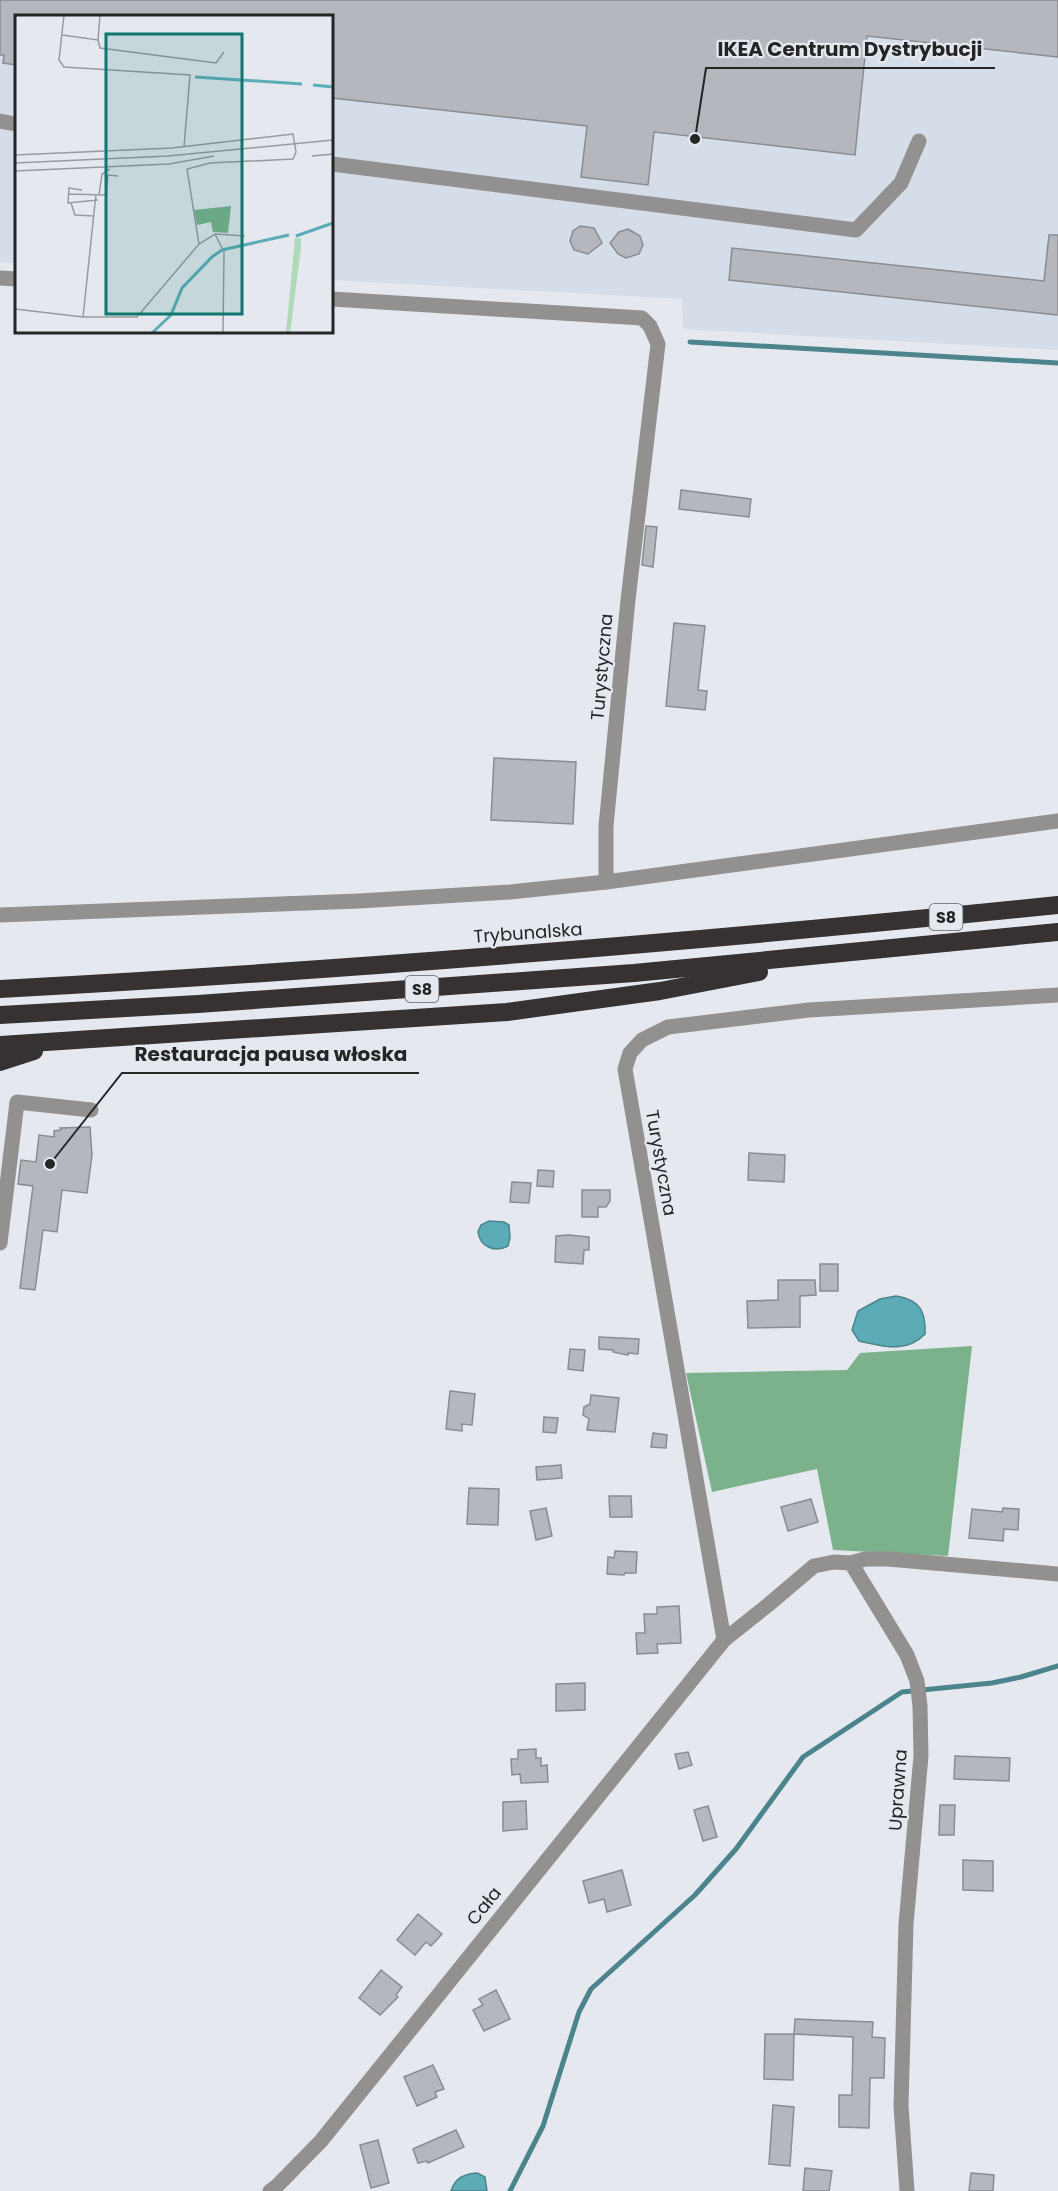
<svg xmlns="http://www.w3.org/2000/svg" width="1058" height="2191" viewBox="0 0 1058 2191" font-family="Poppins,sans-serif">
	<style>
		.built { fill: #d5dde9 }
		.forest { fill: #7cb28b }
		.water { fill: #5cacb8; stroke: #4b848c; stroke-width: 1.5 }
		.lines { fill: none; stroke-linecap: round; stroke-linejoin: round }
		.stream { stroke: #4b848c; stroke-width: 5 }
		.building { fill: #b4b7bd; stroke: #898c91; stroke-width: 1.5 }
		.minor { stroke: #939090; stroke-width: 15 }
		.highway { stroke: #363132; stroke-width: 18 }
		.labels { text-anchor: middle; stroke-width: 4.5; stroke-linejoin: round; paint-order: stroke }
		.shield { fill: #e5e8ee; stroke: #5d6063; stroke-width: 1.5 }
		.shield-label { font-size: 16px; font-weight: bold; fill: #232527 }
		.street-label { font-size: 18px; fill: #232527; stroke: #e5e8ee }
		.inset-river { fill: none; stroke: #5cacb8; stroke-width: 3 }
		.inset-road { fill: none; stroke: #979a9e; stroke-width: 1.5 }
		.view { fill: #0f766e; fill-opacity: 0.15; stroke: #0f766e; stroke-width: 3 }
		.inset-edge { fill: none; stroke: #232527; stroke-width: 3 }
		.leader { fill: none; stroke: #232527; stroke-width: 2 }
		.callout-dot { fill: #232527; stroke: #e5e8ee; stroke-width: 2 }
		.callout-label { font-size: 20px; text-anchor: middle; font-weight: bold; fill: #232527; stroke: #e5e8ee; stroke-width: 4.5; stroke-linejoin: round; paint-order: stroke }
	</style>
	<rect width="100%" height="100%" fill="#e5e8ee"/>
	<polygon class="built" points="0,0 1058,0 1058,350 683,329 682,299 332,280 332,16 16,16 16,263 0,262"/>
	<polygon class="forest" points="972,1346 948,1556 833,1550 817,1469 712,1492 686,1373 847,1370 860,1353"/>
	<g class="water">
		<path d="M489 1221 504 1222 509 1225 510 1238 508 1246C495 1253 480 1247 478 1232L481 1225Z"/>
		<path d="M896 1296C920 1300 926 1311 925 1334 906 1354 883 1346 859 1341L852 1330 858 1311 880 1299Z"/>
		<path d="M477 2173 485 2177 487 2191H451C455 2178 464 2174 477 2173Z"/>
	</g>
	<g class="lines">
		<g class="stream">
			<polyline points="690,342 1058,363"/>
			<polyline points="510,2191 543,2126 579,2012 591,1989 695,1895 736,1849 803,1757 902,1692 992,1683 1021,1677 1058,1666"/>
		</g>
	</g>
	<g class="building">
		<polygon points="0,0 1058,0 1058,57 867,36 855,155 654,132 648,185 581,177 587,126 332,98 332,16 16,16 16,65 3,63 4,55 0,55"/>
		<polygon points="580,226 594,228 602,243 588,254 574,250 570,241 573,231"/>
		<polygon points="628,229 640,236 643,245 639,254 626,258 618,254 610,243 619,232"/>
		<polygon points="1049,235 1058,235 1058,315 729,280 732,248 1044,281"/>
		<polygon points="681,490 751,499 749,517 679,509"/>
		<polygon points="646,526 657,527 653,567 642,565"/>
		<polygon points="674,623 705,626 698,690 707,691 705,710 666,706"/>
		<polygon points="494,758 576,762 573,824 491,820"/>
		<polygon points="90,1127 92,1155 87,1193 62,1190 57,1232 43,1230 35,1290 20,1288 33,1186 18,1184 21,1160 36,1162 39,1135 54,1137 54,1131 61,1130 60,1128"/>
		<polygon points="749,1153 785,1155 784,1182 748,1180"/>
		<polygon points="538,1170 554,1171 553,1187 537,1186"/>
		<polygon points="512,1182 531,1183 529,1203 510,1202"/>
		<polygon points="582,1190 610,1190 610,1201 606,1207 598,1207 598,1217 582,1217"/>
		<polygon points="568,1235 589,1237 589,1250 584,1250 583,1264 555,1262 556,1236"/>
		<rect x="820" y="1264" width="18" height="27"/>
		<polygon points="778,1280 815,1280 816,1295 800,1296 800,1327 748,1328 747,1301 778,1300"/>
		<polygon points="599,1337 639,1339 638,1354 628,1353 628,1355 613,1352 613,1350 599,1349"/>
		<polygon points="570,1349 585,1350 583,1371 568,1369"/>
		<polygon points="450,1391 475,1394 472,1425 462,1424 462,1431 446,1429"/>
		<polygon points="591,1395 619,1398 615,1432 587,1430 589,1419 583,1415 584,1407 590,1404"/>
		<polygon points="544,1417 558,1418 556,1433 543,1432"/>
		<polygon points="653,1433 667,1435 666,1448 651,1447"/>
		<polygon points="561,1465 562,1478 537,1480 536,1467"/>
		<polygon points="469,1488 499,1489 498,1525 467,1524"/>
		<polygon points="609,1496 631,1496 632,1517 610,1517"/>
		<polygon points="811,1499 818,1522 788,1531 781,1507"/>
		<polygon points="546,1508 552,1536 536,1540 530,1511"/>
		<polygon points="1003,1508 1019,1509 1018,1530 1004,1529 1003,1541 969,1538 972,1509 1002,1512"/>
		<polygon points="615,1551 637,1552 636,1573 625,1573 624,1575 607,1574 608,1557 614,1558"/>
		<polygon points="679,1606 681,1643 657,1644 658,1653 637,1654 636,1633 645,1633 644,1614 657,1614 657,1607"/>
		<polygon points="585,1683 585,1710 556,1711 556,1684"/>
		<polygon points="536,1749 536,1758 541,1758 541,1766 547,1765 548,1782 521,1783 520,1774 512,1775 511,1759 518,1759 518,1750"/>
		<polygon points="688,1752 692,1765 679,1769 675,1754"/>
		<polygon points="955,1756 1010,1758 1009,1781 954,1779"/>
		<polygon points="526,1801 527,1829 503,1831 503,1802"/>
		<polygon points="940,1805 955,1805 954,1835 939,1835"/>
		<polygon points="708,1806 717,1837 703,1841 694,1810"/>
		<polygon points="963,1860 993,1861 993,1891 963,1890"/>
		<polygon points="622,1870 631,1905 607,1912 604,1899 589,1903 583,1881"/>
		<polygon points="418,1914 442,1934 431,1946 426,1942 415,1955 397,1940"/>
		<polygon points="381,1970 402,1987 396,1995 398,1997 380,2015 359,1998"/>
		<polygon points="496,1990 510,2019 484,2031 473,2010 483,2005 479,1999"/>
		<polygon points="795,2019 873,2022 872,2037 885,2038 884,2078 870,2078 869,2128 839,2127 839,2095 852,2095 853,2037 794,2034"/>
		<polygon points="765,2034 794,2034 793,2080 764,2079"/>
		<polygon points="433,2065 444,2089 435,2092 437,2097 417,2106 404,2077"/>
		<polygon points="773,2105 794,2107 790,2166 769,2164"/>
		<polygon points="456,2130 464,2147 428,2163 427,2161 418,2163 413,2149"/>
		<polygon points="378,2140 389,2183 371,2188 360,2145"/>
		<polygon points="805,2168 832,2171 829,2191 803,2191"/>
		<polygon points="971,2173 994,2175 993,2191 969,2191"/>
	</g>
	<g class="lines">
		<g class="minor">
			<polyline points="0,121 16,124"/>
			<polyline points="332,164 856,230 901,183 919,141"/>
			<polyline points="0,278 16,279"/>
			<polyline points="332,299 642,318 650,326 658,344 628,600 606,826 606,882"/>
			<polyline points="0,915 359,901 510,892 606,882 1058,821"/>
			<polyline points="0,1243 17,1102 91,1110"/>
			<polyline points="851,1563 865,1559 888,1559 1058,1574"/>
			<polyline points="724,1640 625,1069 630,1053 642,1040 668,1027 809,1010 1058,995"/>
			<polyline points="270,2191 277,2186 321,2141 724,1640 768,1605 814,1566 834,1562 851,1563 907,1655 917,1681 920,1706 921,1756 906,1924 901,2106 907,2191"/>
		</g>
		<g class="highway">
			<path d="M0 989C353 970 706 941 1058 905"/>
			<polyline points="0,1015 198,1004 634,973 1058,932"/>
			<polyline points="0,1045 507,1012 660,991 759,972"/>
			<polyline points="0,1062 34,1051"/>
		</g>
	</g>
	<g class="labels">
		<g class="shield">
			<rect x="929.5" y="904" width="33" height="26" rx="4.5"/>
			<rect x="405.5" y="976" width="33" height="26" rx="4.5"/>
		</g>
		<g class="shield-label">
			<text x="946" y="923">S8</text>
			<text x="422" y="995">S8</text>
		</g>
		<g class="street-label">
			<text transform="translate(602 667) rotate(-85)" y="6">Turystyczna</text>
			<text transform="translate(528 933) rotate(-4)" y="6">Trybunalska</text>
			<text transform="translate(661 1163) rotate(80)" y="6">Turystyczna</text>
			<text transform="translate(898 1790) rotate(-86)" y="6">Uprawna</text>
			<text transform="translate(484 1906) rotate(-51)" y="6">Cała</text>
		</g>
	</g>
	<g transform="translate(15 15)">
		<rect width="318" height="318" fill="#e5e8ee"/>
		<path d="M280 223H286V233L275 318H271Z" fill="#b0d8ba"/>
		<path d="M216 191 213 218 198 217 196 207 182 210 179 195Z" fill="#7cb28b"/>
		<path class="inset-river" d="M180 62 287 69M298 70 318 72M281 221 318 208M137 318 156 300 167 273 197 242 207 235 274 220"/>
		<path class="inset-road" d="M49 0 44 45 49 52 175 60 169 132M47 20 83 25 85 0M83 25 85 33 201 48 209 37M0 140 157 133 278 119 281 137 278 144 195 148 172 154 184 229M297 141 318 139M0 148 153 141 318 125M0 156 154 149 199 141M67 175 54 173 53 188 83 185M53 179 91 180 93 160 103 161M84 180 87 159 95 154M56 188 60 200 79 201M200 219 230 221M0 294 68 302H122L184 229 200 219 209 237 208 318M68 302 81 179"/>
		<path class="view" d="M91 19H227V299H91Z"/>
		<rect width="318" height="318" class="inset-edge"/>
	</g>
	<path class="leader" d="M695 139L706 68H995M50 1164L122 1073H419"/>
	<g class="callout-dot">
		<circle cx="695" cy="139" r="6"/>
		<circle cx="50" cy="1164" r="6"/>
	</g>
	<g class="callout-label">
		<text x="850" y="56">IKEA Centrum Dystrybucji</text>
		<text x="271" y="1061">Restauracja pausa włoska</text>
	</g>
</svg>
